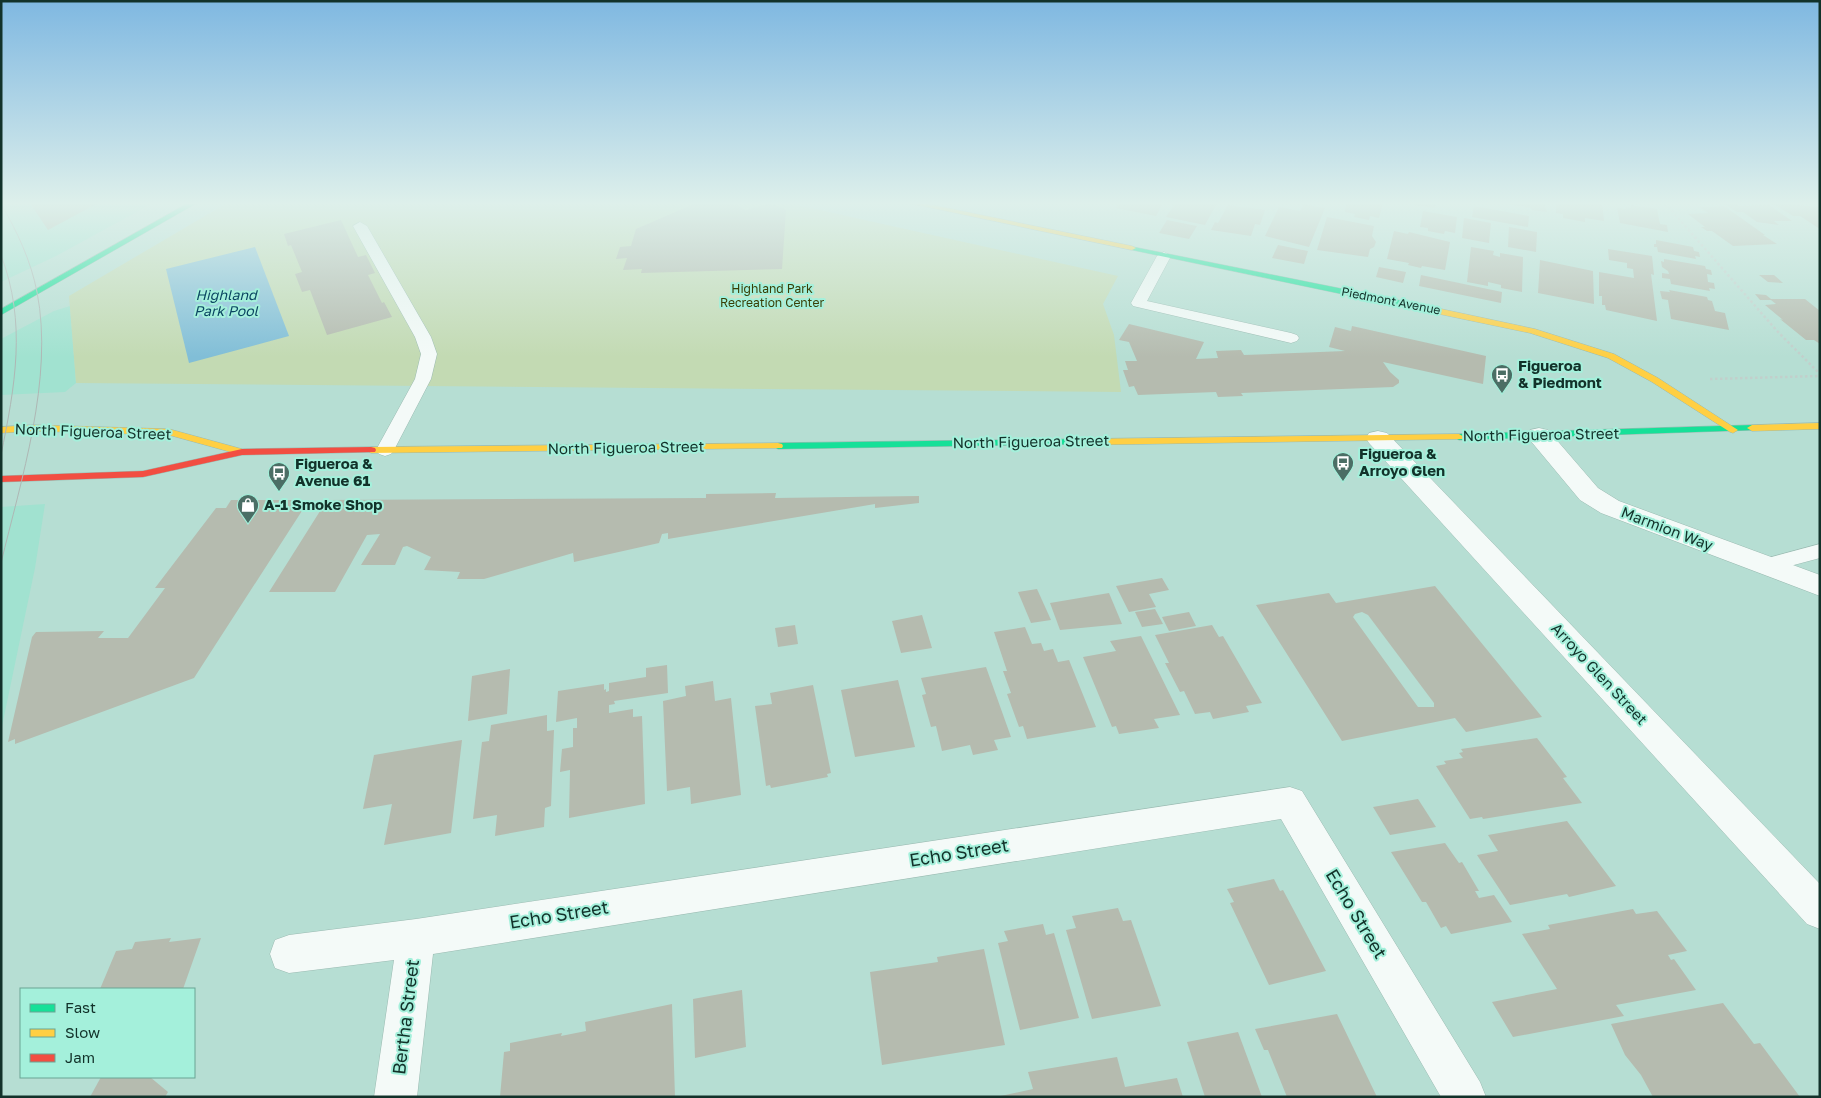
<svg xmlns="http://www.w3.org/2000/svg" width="1821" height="1098" viewBox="0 0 1821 1098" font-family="'Golos Text',sans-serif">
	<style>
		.built { fill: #a1e2d0 }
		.green { fill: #c3dab3 }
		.water { fill: #81bed7 }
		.building { fill: #b5bbaf; fill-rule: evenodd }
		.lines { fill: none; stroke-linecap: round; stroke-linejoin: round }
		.lane-casing { stroke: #9abab1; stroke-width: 1 }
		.street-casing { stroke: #9abab1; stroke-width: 1 }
		.fast-casing { stroke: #9abab1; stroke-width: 1 }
		.slow-casing { stroke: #9abab1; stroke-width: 1 }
		.jam-casing { stroke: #9abab1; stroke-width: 1 }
		.path { stroke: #c2cfcb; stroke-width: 2.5; stroke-dasharray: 2.5 2.5; stroke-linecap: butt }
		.lane { fill: #f4faf8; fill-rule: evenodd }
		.street { fill: #f4faf8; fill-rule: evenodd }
		.fast { fill: #16e098; fill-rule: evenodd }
		.slow { fill: #ffcf43; fill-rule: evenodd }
		.jam { fill: #f24e42; fill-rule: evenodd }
		.tram { stroke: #aeb7b4; stroke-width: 1 }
		.labels { text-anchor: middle; stroke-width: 4; stroke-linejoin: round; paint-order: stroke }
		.far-park-label { font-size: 12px; fill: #393e06; stroke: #a4f0db }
		.far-street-label { font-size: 12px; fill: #12322a; stroke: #a4f0db }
		.far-water-label { font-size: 14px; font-style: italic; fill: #0b4662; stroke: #a4f0db }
		.poi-label { font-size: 15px; font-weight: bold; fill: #12322a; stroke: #a4f0db; text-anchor: start }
		.street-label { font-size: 15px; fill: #12322a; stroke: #a4f0db }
		.near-street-label { font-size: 18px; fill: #12322a; stroke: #a4f0db }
	</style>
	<rect width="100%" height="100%" fill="#b6ded3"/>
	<g class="built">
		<polygon points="1,203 153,203 56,256 1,282"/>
		<polygon points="70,306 76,383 65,392 1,395 1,339 54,311"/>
		<polygon points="45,504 35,568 1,731 1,507"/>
	</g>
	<polygon class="green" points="227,203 788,203 1118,276 1103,304 1114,335 1121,392 76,383 69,296"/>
	<polygon class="water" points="255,247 289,336 189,363 166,269"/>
	<g class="building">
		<polygon points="30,203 98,203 48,230"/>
		<polygon points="696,203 731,203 746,210 767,204 776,205 786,210 782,269 641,273 642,269 623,270 627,258 616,259 620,247 631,246 636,229"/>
		<polygon points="1120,203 1163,203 1156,216 1116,208"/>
		<polygon points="1217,203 1205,225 1166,217 1175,204"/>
		<polygon points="1342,203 1383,203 1379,218 1370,216 1369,220 1354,217 1355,214 1345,212 1346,205"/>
		<polygon points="1414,203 1436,203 1435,208 1414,205"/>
		<polygon points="1503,203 1544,203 1547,212 1532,210 1531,208"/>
		<polygon points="1556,203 1602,203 1604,221 1585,218 1585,222 1563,218 1563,214 1556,213"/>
		<polygon points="1724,203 1735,203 1739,206 1769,205 1792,221 1774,221 1779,225 1757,222 1743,212 1737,212"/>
		<polygon points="1772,203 1820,207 1820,229 1800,216 1793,216"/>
		<polygon points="1303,204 1325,208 1309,247 1265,236 1279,207 1300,211"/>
		<polygon points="1228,205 1265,210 1260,225 1255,224 1251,236 1211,230 1215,222 1218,223"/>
		<polygon points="1631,205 1657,209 1660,224 1667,225 1668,232 1620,223 1617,208 1626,209 1626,207 1631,208"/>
		<polygon points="1474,206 1529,216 1528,227 1472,217"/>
		<polygon points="1724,206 1765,235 1763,235 1777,244 1733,246 1712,231 1707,231 1701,227 1705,227 1688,214 1708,213 1699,207"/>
		<polygon points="1423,211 1457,217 1455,233 1445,231 1444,234 1428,231 1428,228 1420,227"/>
		<polygon points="1327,217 1374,226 1372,236 1376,242 1374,247 1370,249 1368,257 1317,250"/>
		<polygon points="1464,218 1491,223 1489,243 1462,238"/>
		<polygon points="341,220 358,257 366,255 375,273 368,275 382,303 384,302 392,317 327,335 310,290 302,292 295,274 302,272 291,245 288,246 284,234"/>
		<polygon points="1167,220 1197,226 1189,239 1159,233"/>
		<polygon points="1509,227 1537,232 1536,252 1508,247"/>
		<polygon points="1394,231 1408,234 1409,232 1450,242 1445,270 1422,266 1421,268 1408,265 1409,263 1387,259"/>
		<polygon points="1656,240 1693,247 1694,251 1699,252 1700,257 1695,256 1696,259 1658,252 1657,247 1654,247 1654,244 1656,244"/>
		<polygon points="1278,245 1308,251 1304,264 1272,258"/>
		<polygon points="1471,247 1494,251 1493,255 1500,257 1500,253 1523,257 1522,292 1501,288 1501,285 1488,282 1488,286 1467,282"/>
		<polygon points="1608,249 1652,256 1654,275 1651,274 1657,321 1606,310 1605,305 1602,305 1602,296 1599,296 1599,272 1634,278 1633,269 1627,268 1627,263 1609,260"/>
		<polygon points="1664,259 1705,266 1706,269 1711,270 1712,275 1707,274 1708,282 1714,283 1715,289 1709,288 1710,291 1671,284 1670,279 1662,278 1662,273 1669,274 1668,271 1662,267 1661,261 1664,262"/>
		<polygon points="1540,260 1593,271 1594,304 1538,293"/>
		<polygon points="1379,267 1406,272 1403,283 1376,277"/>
		<polygon points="1421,275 1502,292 1501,303 1419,286"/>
		<polygon points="1759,275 1774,275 1783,283 1768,282"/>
		<polygon points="1669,290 1707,297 1708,300 1712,301 1715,311 1725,313 1729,330 1671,319 1668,300 1662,299 1660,291 1670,292"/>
		<polygon points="1755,294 1766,295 1771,299 1805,299 1820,311 1820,344 1814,340 1806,340 1780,319 1783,320 1765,305 1776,304 1771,300 1760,300"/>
		<polygon points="1129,324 1204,342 1196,359 1218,358 1216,351 1241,350 1244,355 1345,351 1329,347 1335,327 1351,331 1352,326 1486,356 1483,384 1383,362 1390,372 1399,380 1399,383 1393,387 1241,393 1243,396 1218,397 1216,392 1138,395 1134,386 1129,387 1123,370 1128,370 1125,361 1137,361 1129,342 1119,340"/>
		<polygon points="776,493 775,498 919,496 919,503 875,508 875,504 668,539 668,533 662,534 659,543 574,562 573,553 484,579 457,579 460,572 424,570 431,557 407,546 403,547 395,565 361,565 380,534 367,535 335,592 269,592 327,500 706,498 706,494"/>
		<polygon points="231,500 309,500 194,678 15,744 15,739 8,742 32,637 36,632 104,631 98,638 128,638 165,588 155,588 216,508 226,508"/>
		<polygon points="1162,578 1169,590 1149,594 1156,607 1129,612 1116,586"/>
		<path d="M1435 586 1542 717 1466 732 1455 718 1342 741 1256 605 1329 593 1336 603ZM1362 612 1368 615 1434 703V707H1418L1353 617 1355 614Z"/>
		<polygon points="1037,589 1051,620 1031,623 1018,592"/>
		<polygon points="1109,593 1122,624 1060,630 1050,603"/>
		<polygon points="1155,609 1163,624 1142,627 1135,612"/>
		<polygon points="1189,612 1196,626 1169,631 1162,617"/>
		<polygon points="922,615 932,648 901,653 892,621"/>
		<polygon points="795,625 798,644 778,647 775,628"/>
		<polygon points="1212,625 1219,637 1223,636 1262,703 1246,706 1249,712 1213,719 1210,712 1195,714 1184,691 1180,692 1165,663 1169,663 1155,635"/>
		<polygon points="1025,627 1032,644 1041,643 1044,651 1053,649 1058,662 1069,660 1096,727 1027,739 1023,726 1019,727 1007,694 1011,693 1003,671 1007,671 994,632"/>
		<polygon points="1141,636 1180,715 1154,719 1159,728 1119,734 1116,726 1112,727 1083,657 1116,651 1110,641"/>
		<polygon points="667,665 668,693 614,701 615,704 609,705 609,713 633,709 633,717 642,716 645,804 569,818 570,770 560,772 562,749 573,747 573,728 577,728 577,718 556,722 558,691 604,684 604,690 606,689 606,692 609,691 609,683 646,677 646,668"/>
		<polygon points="986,667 1011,737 994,740 998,750 973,755 970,745 942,751 936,726 931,727 922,695 926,694 921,678"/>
		<polygon points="510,669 507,714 468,721 472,676"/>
		<polygon points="898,680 915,747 855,757 841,690"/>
		<polygon points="713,681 715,701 731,698 741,795 691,804 690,787 667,791 663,701 686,696 685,686"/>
		<polygon points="813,685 831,773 827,774 828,777 771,788 770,785 766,786 755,706 772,704 770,693"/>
		<polygon points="547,715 547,731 554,730 551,806 545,808 544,827 495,836 497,815 473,819 482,742 489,741 491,725"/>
		<polygon points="1537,738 1567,777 1563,778 1582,803 1483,819 1482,817 1470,819 1436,766 1446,764 1444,761 1463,758 1459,753 1463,752 1461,749"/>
		<polygon points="462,740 451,833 384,845 392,804 363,809 374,755"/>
		<polygon points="1418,799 1436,827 1390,835 1373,807"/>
		<polygon points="1567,821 1616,886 1569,897 1567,894 1510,905 1477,855 1498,851 1488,835"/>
		<polygon points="1445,843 1459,863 1462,862 1479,891 1475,891 1479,898 1494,895 1512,922 1451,934 1446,926 1441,928 1426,902 1422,902 1391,852"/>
		<polygon points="1274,879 1280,891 1283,890 1326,971 1269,985 1230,903 1234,902 1227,889"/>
		<polygon points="1118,908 1123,921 1131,920 1161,1006 1092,1019 1066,930 1076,928 1072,916"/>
		<polygon points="1633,909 1636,914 1657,911 1687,951 1668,955 1671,960 1674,959 1696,990 1616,1005 1624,1016 1513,1037 1492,1002 1557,989 1522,934 1550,929 1548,925"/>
		<polygon points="1043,924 1046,935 1054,933 1079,1018 1020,1030 998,943 1008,941 1004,931"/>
		<polygon points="171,938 169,942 201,938 183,989 100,989 116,951 132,949 135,942"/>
		<polygon points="984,949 1005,1045 882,1065 870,972 938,962 937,957"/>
		<polygon points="742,990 746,1047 695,1058 693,999"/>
		<polygon points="1723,1003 1754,1044 1760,1043 1800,1097 1653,1097 1641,1075 1625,1055 1611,1024"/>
		<polygon points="672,1004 675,1097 500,1097 504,1052 510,1051 510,1043 562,1033 561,1036 586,1031 585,1022"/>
		<polygon points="1337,1014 1377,1097 1287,1097 1268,1050 1264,1050 1255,1029"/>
		<polygon points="1238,1032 1262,1097 1205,1097 1187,1042"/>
		<polygon points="1117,1057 1125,1087 1177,1078 1183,1097 996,1097 1033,1089 1028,1072"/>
		<polygon points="101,1077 150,1077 168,1092 165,1097 90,1097"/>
	</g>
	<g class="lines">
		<g class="lane-casing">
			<g id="lane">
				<polygon points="360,222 367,226 431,337 437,354 431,379 394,450 391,454 385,456 379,454 376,450 415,379 421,354 415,337 353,226"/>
				<polygon points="1164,252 1171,256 1147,301 1291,333 1297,335 1299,338 1297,341 1291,343 1133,306 1131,303 1157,256"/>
				<polygon points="1820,544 1820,558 1764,573 1757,571 1754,566 1757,561"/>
			</g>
		</g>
		<g class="street-casing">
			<g id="street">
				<polygon points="1539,428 1548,430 1598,488 1619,501 1820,575 1820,596 1601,513 1580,500 1530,440 1527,435 1530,430"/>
				<polygon points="1378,431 1387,433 1820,884 1820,929 1807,924 1369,443 1366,438 1369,433"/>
				<polygon points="1290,787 1302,791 1480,1082 1486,1097 1441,1097 1281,819 433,954 417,1097 374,1097 394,960 289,973 275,968 270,954 275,940 289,935 416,919"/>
			</g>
		</g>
		<g class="fast-casing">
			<g id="fast">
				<polygon points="188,203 197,203 1,315 1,309"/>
				<polygon points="1129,246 1418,304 1422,307 1418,310 1132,250 1128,248"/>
				<polygon points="1752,425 1755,426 1757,428 1755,430 1459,440 1454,437 1459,434"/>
				<polygon points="1082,439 1087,442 1086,444 778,449 773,446 778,443"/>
			</g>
		</g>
		<g class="slow-casing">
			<g id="slow">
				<polygon points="908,203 923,203 1132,246 1136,248 1132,250"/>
				<polygon points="1418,304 1535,329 1614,354 1658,378 1738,430 1733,433 1730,432 1652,382 1608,358 1530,333 1415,309 1415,305"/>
				<polygon points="1820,423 1820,429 1752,431 1747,428 1752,425"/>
				<polygon points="33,425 169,429 242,449 243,451 238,454 169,435 33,431 1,433 1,427"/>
				<polygon points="1459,434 1464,437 1463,439 1082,445 1077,442 1082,439"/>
				<polygon points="778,443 782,444 783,446 782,448 371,453 366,450 371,447"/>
			</g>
		</g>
		<g class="jam-casing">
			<polygon id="jam" points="371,447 375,448 376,450 375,452 242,455 143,477 1,482 1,476 143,471 242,449"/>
		</g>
		<g class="path">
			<polyline points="1665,203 1778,332 1820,374"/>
			<polyline points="1710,379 1820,376"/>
		</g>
		<use href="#lane" class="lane"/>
		<use href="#street" class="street"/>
		<use href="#fast" class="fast"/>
		<use href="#slow" class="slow"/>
		<use href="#jam" class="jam"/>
		<g class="tram">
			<path d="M1 204C17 231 31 261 37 292 54 378 21 480 1 563"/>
			<path d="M1 255C27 323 15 386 1 455"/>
		</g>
	</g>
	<linearGradient id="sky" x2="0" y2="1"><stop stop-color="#7fb8e1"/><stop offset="0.57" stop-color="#def0eb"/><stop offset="1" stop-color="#def0eb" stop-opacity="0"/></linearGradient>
	<rect width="1821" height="357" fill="url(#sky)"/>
	<defs>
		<g id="bus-pin" transform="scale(1.125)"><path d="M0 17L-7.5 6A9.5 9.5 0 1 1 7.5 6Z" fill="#4b6e65" stroke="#a4f0db"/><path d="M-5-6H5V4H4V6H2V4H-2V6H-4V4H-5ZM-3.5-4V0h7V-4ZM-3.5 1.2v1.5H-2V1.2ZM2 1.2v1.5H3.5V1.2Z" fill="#fff"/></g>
		<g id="shop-pin" transform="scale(1.125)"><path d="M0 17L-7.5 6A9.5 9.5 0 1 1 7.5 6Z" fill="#4b6e65" stroke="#a4f0db"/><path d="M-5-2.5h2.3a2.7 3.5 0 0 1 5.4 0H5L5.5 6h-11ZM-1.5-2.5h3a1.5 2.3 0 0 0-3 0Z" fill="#fff"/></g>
	</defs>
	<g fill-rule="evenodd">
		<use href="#bus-pin" x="1502" y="375"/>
		<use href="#bus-pin" x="1343" y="463"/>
		<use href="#bus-pin" x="279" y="473"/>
		<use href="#shop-pin" x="248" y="505"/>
	</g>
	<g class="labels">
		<g class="far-park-label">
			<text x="772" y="293">Highland Park<tspan x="772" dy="14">Recreation Center</tspan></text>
		</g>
		<g class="far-street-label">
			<text transform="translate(1391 301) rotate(11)" y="4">Piedmont Avenue</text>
		</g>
		<g class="far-water-label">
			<text x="226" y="300">Highland<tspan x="226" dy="16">Park Pool</tspan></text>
		</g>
		<g class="poi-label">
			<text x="1518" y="371">Figueroa<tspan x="1518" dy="17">&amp; Piedmont</tspan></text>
			<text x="1359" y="459">Figueroa &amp;<tspan x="1359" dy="17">Arroyo Glen</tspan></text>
			<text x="295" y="469">Figueroa &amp;<tspan x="295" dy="17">Avenue 61</tspan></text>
			<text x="264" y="510">A-1 Smoke Shop</text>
		</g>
		<g class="street-label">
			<text transform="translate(93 432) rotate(2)" y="5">North Figueroa Street</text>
			<text transform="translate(1541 435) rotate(-1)" y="5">North Figueroa Street</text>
			<text transform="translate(1031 442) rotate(-1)" y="5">North Figueroa Street</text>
			<text transform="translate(626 448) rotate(-1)" y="5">North Figueroa Street</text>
			<text transform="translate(1667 529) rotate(21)" y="5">Marmion Way</text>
			<text transform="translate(1599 674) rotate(47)" y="5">Arroyo Glen Street</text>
		</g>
		<g class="near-street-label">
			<text transform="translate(959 853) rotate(-9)" y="6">Echo Street</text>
			<text transform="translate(1356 914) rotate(59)" y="6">Echo Street</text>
			<text transform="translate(559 915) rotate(-9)" y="6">Echo Street</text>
			<text transform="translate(406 1017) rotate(-83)" y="6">Bertha Street</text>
		</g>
	</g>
	<rect width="1821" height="1098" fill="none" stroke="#12322a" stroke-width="5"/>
	<rect x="20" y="988" width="175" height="90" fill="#a4f0db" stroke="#6aa494"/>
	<rect x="30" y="1004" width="25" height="8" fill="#16e098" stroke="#6aa494"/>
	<text x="65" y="1013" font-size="15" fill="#12322a">Fast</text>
	<rect x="30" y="1029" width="25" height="8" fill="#ffcf43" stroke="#6aa494"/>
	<text x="65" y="1038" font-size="15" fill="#12322a">Slow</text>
	<rect x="30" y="1054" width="25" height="8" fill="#f24e42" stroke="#6aa494"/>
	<text x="65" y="1063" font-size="15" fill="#12322a">Jam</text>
</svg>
